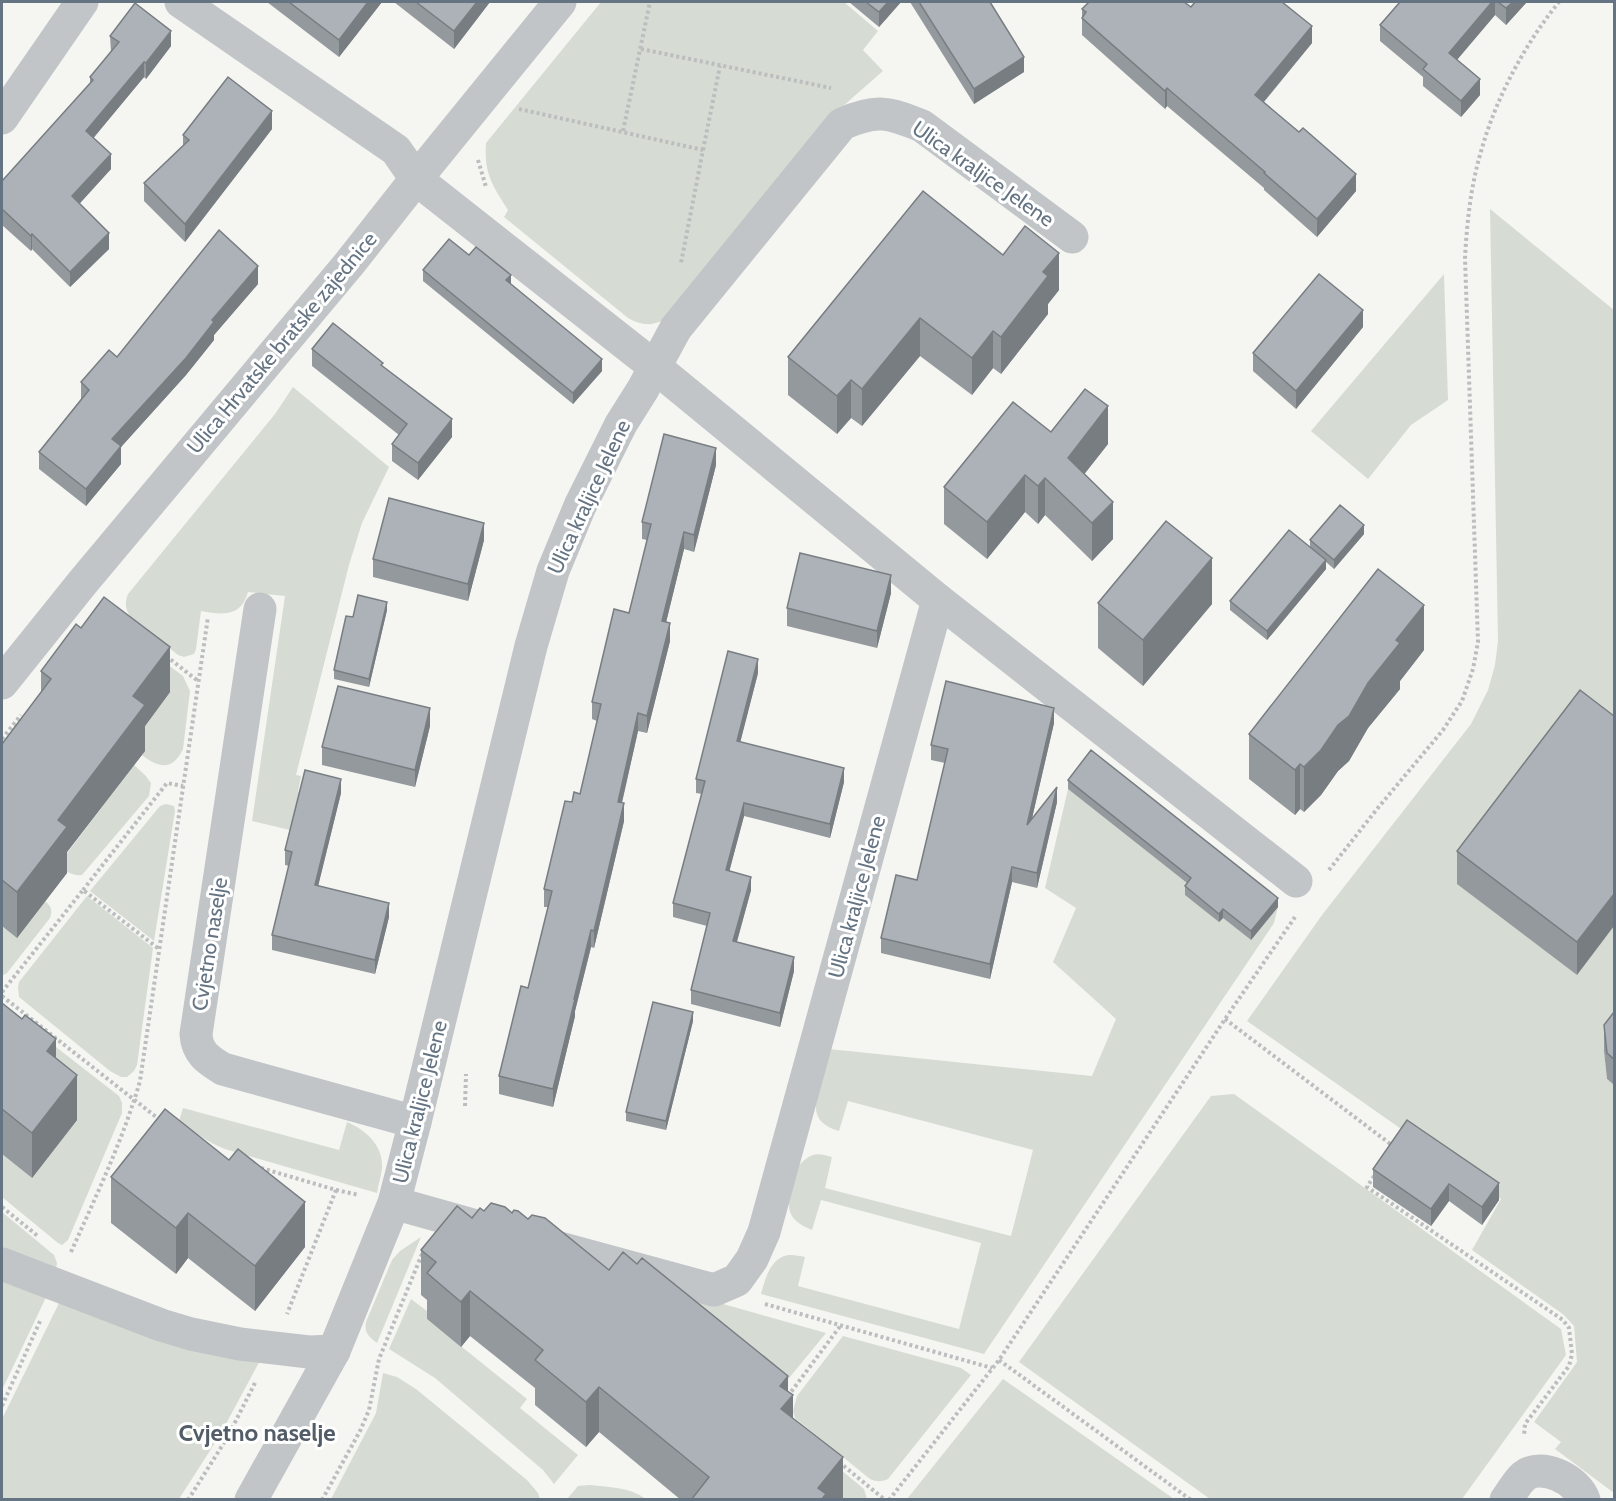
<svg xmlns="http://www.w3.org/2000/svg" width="1616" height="1501" viewBox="0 0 1616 1501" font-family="Cabin,sans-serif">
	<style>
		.green { fill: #d6dcd3 }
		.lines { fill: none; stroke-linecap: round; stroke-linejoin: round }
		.path { stroke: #bbbdbf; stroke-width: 4; stroke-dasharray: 3 3; stroke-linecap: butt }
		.minor { stroke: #c1c5c8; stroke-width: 33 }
		.wall { fill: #94999e }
		.shaded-wall { fill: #787d81 }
		.building { fill: #acb2b8; stroke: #787d81; stroke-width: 1.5 }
		.labels { text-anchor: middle; stroke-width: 6; stroke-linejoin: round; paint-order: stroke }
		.street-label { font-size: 21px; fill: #657483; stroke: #fff }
		.quarter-label { font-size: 24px; font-weight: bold; fill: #535d68; stroke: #fff }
	</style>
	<rect width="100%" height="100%" fill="#f5f6f2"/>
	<g class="green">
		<path d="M601 2H844L878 31 863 50 883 71 834 114 662 321C650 326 640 325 628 318L504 217 508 210C492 185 484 174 486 143Z"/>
		<polygon points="1490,209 1614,310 1614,1038 1604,1051 1607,1079 1614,1085 1614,1493 1555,1449 1561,1442 1534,1422 1577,1362 1574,1326 1564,1315 1472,1250 1501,1199 1247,1021 1322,915 1471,724 1488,690 1495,665 1498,641"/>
		<polygon points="1444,274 1448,400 1411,425 1368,479 1311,431"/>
		<path d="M293 387 389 467 362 523 349 565 296 775 301 776 298 792 303 794 294 831 252 821 285 596 248 592C241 617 223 615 201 611L196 649 194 654 184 657 178 655 131 618C126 610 124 604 128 594L275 414Z"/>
		<path d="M123 631 183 676 190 691 183 749C173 771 158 768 142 755L145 750Z"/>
		<path d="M134 765 145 775 151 783 149 796 82 875C71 876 66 871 58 865Z"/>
		<path d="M1068 789 1191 886 1223 918 1251 940 1278 907 1274 923 984 1354 761 1294C765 1279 771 1255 791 1255 795 1255 801 1256 805 1257L798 1286 959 1329 981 1243 821 1200 812 1230C803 1226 794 1222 790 1212 787 1204 792 1178 796 1170 799 1164 807 1157 813 1155 819 1153 827 1156 832 1157L825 1188 1011 1236 1033 1150 848 1101 839 1131C810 1122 814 1106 821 1082 824 1071 827 1060 829 1049L1092 1076 1116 1019 1053 962 1076 908 1045 888Z"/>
		<polygon points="166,804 174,806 175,811 154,941 90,891 160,806"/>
		<polygon points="87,896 153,948 137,1065 134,1071 127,1077 121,1077 110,1071 19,997 18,987 19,982"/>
		<path d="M45 901C51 906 53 910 50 918L7 973 2 976V926L17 937Z"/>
		<polygon points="2,1005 119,1096 122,1103 122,1113 68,1240 62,1245 58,1243 2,1197 2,1154 32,1178"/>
		<polygon points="1234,1094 1561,1329 1566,1355 1462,1499 1210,1499 1019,1362 1211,1096"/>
		<path d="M183 1108 339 1150 347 1122C366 1130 384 1146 382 1169 381 1177 378 1185 377 1193L225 1149C207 1142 194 1132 179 1121Z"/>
		<polygon points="2,1212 54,1255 57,1263 55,1275 2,1256"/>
		<path d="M421 1237 377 1343C369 1337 364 1333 366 1322L392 1260 400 1251Z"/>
		<polygon points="2,1273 49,1291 2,1390"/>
		<polygon points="62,1297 263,1355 220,1435 179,1499 2,1500 2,1419"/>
		<polygon points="702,1298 826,1333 767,1405 676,1310"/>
		<polygon points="411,1299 431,1314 427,1319 527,1399 520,1408 578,1455 554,1484 543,1470 435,1378 389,1349"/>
		<path d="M843 1336 961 1368 971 1375 888 1479C881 1482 877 1482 870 1479L795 1418 793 1411 797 1396Z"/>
		<polygon points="383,1373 397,1377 416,1389 527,1480 538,1493 540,1499 331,1499 376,1413"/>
		<polygon points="1003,1379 1174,1499 907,1499"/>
		<polygon points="795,1432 864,1489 867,1499 839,1499"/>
		<path d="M589 1485C608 1487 630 1487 646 1499H567L578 1486Z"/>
	</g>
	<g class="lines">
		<g class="path">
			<polyline points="641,49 831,88"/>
			<polyline points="519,109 703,150 681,263"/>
			<polyline points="623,131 650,2"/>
			<polyline points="703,150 720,66"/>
			<polyline points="478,160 486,187"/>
			<polyline points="166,656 198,681"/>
			<polyline points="2,739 21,715"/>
			<path d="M1329 870 1377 809 1443 730 1462 701 1473 669 1478 642 1465 258C1467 221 1471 184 1482 148 1497 96 1525 44 1559 2"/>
			<polyline points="83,890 167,783 183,786"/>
			<polyline points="2,992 83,890 159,949"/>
			<polyline points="2,996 160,1120"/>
			<polyline points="1225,1019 1393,1146"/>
			<polyline points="465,1106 466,1074"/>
			<polyline points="261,1168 336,1190 287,1314"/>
			<polyline points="1374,1176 1367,1187 1563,1320 1569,1328 1572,1354 1569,1366 1525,1424 1524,1436"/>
			<polyline points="336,1190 359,1195"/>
			<polyline points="2,1207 39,1237"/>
			<path d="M71 1252C96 1196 123 1140 140 1081L208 617"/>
			<polyline points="765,1304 992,1368"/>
			<polyline points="999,1360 1191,1500"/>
			<polyline points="789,1397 791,1392 841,1325"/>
			<polyline points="2,1406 41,1319"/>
			<polyline points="839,1462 885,1500"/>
			<polyline points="188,1500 227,1438 256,1381"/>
			<polyline points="322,1500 360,1431 369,1410 379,1359 422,1254"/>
			<polyline points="889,1500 999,1360 1225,1019 1295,917"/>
		</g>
		<g class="minor">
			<polyline points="181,2 396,150 416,179 655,367 938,600 1296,881"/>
			<polyline points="2,118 82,2"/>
			<path d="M260 609 196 1034C197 1053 208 1060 223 1069L415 1122"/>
			<polyline points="2,683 83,582 349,264 416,179 560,2"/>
			<polyline points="394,1203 490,1230"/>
			<polyline points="552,1246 714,1290 737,1280 752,1259 764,1232 938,600"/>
			<polyline points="2,1264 161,1325 191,1334 240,1344 309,1352 334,1351"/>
			<path d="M251 1500 334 1351 394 1203 415 1122 531 646 553 571 580 506 621 424 643 389 676 328 842 124C876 109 888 112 922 126L1072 237"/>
			<path d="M1506 1500C1512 1492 1517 1482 1524 1476 1542 1462 1578 1480 1584 1500"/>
		</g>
	</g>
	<g class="wall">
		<polygon points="267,2 382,2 339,57"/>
		<polygon points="394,2 490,2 454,49"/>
		<polygon points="849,2 901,2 879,27"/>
		<polygon points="910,2 990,2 1024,72 974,104"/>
		<polygon points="1398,2 1527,2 1506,25 1495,15 1457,60 1480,95 1461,117 1423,86 1423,77 1380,41 1380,25 1398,4"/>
		<polygon points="1283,3 1312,43 1264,102 1356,191 1317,237 1264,190 1264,188 1167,106 1165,109 1082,35 1082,9 1191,7"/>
		<polygon points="110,36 171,46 146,79 144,77 93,138 111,169 79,204 109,249 70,287 32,249 31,251 2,225 2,181 90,84 90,77 111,52"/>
		<polygon points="272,129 185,242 144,201 144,183 183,146 183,135"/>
		<polygon points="469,255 511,284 602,371 573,404 423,281 423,270"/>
		<polygon points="1003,255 1059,290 1048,304 1048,314 1001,374 993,368 972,395 920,356 862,426 851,418 837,434 788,395 788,357"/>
		<polygon points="258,284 214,335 214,340 186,375 121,447 121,464 86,506 39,469 39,452 81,399 81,382 117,357"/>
		<polygon points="1363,327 1296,409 1253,371 1253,353"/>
		<polygon points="312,349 383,366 452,437 418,480 392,461 392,444 399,435 312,366"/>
		<polygon points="1051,432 1108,444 1084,474 1113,539 1092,561 1045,515 1038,524 1025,512 987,559 944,524 944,487"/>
		<polygon points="716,465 694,552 684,549 666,622 670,641 647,733 638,731 622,803 624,821 594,948 591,947 575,1011 575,1016 553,1107 499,1094 499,1076 528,988 548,907 544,907 544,889 572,802 580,794 597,721 592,719 592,702 629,613 647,540 642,539 642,522"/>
		<polygon points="1364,534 1334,569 1326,562 1326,569 1267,640 1230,610 1230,601 1310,547 1310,540"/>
		<polygon points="484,540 468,601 373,577 373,559"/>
		<polygon points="891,593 877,648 787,626 787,608"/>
		<polygon points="1098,603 1212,604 1143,686 1098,648"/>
		<polygon points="387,610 369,687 334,679 334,670 353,617"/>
		<polygon points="1424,650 1400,681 1400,689 1368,728 1349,761 1338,771 1321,795 1304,812 1300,809 1295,815 1249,779 1249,734"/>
		<polygon points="41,671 170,692 145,726 145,751 67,852 67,873 17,938 2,926 2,744 41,692"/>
		<polygon points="758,673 740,742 844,782 830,838 744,816 729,871 751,890 737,942 794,971 780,1027 691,1004 691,990 707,926 673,917 673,903 702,794 696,793 696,779"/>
		<polygon points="1580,690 1577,975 1457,884 1457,851"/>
		<polygon points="1054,723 1032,818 1057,802 1037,888 1012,882 990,979 881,953 881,938 917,880 945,763 931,760 931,745"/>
		<polygon points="430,726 415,787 322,765 322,747"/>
		<polygon points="1068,780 1278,907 1251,940 1223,918 1219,922 1185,895 1185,886 1187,883 1068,789"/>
		<polygon points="341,793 318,885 389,917 375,974 272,950 272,935 289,866 285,865 285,850"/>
		<polygon points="2,1003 56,1058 77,1120 32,1178 2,1154"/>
		<polygon points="1614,1012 1614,1085 1607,1079 1604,1051 1604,1025"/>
		<polygon points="693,1021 666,1130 626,1121 626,1112"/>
		<polygon points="1407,1120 1499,1200 1482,1225 1449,1201 1431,1226 1373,1187 1373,1169"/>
		<polygon points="111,1177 305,1247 255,1311 188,1258 176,1274 111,1223"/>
		<polygon points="484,1211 512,1213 528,1219 609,1270 788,1391 793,1418 843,1500 681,1500 599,1432 586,1447 535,1405 535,1388 470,1336 461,1347 427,1319 427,1300 421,1295 421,1250"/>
	</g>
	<g class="shaded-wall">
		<polygon points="368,2 382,2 339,57 339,40"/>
		<polygon points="477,2 490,2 454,49 454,31"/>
		<polygon points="888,2 901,2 879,27 879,12"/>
		<polygon points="1492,2 1495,2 1495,15 1449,69 1449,53"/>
		<polygon points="1513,2 1527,2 1506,25 1506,8"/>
		<polygon points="1312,26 1312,43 1255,112 1255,95"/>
		<polygon points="171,31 171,46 146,79 146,63"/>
		<polygon points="1024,57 1024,72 974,104 974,89"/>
		<polygon points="144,62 144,77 86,147 86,131"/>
		<polygon points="1480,79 1480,95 1461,117 1461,101"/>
		<polygon points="1167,88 1167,106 1165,109 1165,91"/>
		<polygon points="272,111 272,129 185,242 185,224"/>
		<polygon points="111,154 111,169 72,212 72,196"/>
		<polygon points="1356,174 1356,191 1317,237 1317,219"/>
		<polygon points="109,233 109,249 70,287 70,272"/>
		<polygon points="32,234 32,249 31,251 31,236"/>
		<polygon points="1059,253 1059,290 1048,304 1048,314 1001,374 1001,337 1043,272"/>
		<polygon points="258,266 258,284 214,335 214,340 186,375 121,447 121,464 86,506 86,489 112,439"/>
		<polygon points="511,275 511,286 506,280"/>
		<polygon points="1363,310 1363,327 1296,409 1296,391"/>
		<polygon points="920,318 920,356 862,426 862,389"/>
		<polygon points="993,331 993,368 972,395 972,358"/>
		<polygon points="602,359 602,371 573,404 573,393"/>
		<polygon points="851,380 851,418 837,434 837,396"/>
		<polygon points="1108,406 1108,444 1068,495 1068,458"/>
		<polygon points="452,419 452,437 418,480 418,463"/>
		<polygon points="716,448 716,465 694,552 694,535"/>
		<polygon points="1025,475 1025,512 987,559 987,522"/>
		<polygon points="1045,478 1045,515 1038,524 1038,486"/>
		<polygon points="1113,502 1113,539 1092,561 1092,523"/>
		<polygon points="484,523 484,540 468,601 468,584"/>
		<polygon points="1364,525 1364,534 1334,569 1334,560"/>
		<polygon points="684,532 684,549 662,639 662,621"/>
		<polygon points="1212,558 1212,604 1143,686 1143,640"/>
		<polygon points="1326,560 1326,569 1267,640 1267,631"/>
		<polygon points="891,575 891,593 877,648 877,631"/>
		<polygon points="387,602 387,610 369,687 369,679"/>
		<polygon points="1424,605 1424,650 1400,681 1400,689 1368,728 1349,761 1338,771 1321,795 1304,812 1304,767 1368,683 1396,640"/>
		<polygon points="670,623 670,641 647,733 647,716"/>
		<polygon points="170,647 170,692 145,726 145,751 67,852 67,873 17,938 17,892 58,820 133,696"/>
		<polygon points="758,659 758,673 737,755 737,741"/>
		<polygon points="430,708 430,726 415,787 415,770"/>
		<polygon points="1054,708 1054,723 1027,840 1027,825"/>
		<polygon points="638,713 638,731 618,819 618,802"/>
		<polygon points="1300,764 1300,809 1295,815 1295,770"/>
		<polygon points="844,768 844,782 830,838 830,824"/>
		<polygon points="341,779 341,793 315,899 315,885"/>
		<polygon points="1057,787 1057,802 1037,888 1037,873"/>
		<polygon points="624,803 624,821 594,948 594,931"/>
		<polygon points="744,803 744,816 726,884 726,870"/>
		<polygon points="1012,867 1012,882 990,979 990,964"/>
		<polygon points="751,877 751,890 733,955 733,941"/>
		<polygon points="1614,894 1614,926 1577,975 1577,942"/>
		<polygon points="1278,898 1278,907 1251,940 1251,931"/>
		<polygon points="389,903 389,917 375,974 375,960"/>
		<polygon points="1223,909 1223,918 1219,922 1219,914"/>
		<polygon points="591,930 591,947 575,1011 575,1016 553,1107 553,1089 574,999"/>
		<polygon points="794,957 794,971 780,1027 780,1013"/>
		<polygon points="693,1012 693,1021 666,1130 666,1121"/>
		<polygon points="56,1039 56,1085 47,1051"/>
		<polygon points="77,1075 77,1120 32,1178 32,1133"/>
		<polygon points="1499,1183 1499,1200 1482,1225 1482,1207"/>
		<polygon points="1449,1184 1449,1201 1431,1226 1431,1209"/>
		<polygon points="305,1202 305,1247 255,1311 255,1266"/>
		<polygon points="188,1213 188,1258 176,1274 176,1228"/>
		<polygon points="470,1291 470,1336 461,1347 461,1302"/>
		<polygon points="788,1376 788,1401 793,1395 793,1441 781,1454 780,1386"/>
		<polygon points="599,1387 599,1432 586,1447 586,1402"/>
		<polygon points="843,1457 843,1500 818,1500 818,1488"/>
	</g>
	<g class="building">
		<polygon points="289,2 368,2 339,40"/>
		<polygon points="416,2 477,2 454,31"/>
		<polygon points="866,2 888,2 879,12"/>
		<polygon points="919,2 990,2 1024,57 974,89"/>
		<polygon points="1089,2 1184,2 1191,7 1195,2 1282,2 1312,26 1255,95 1299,132 1303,128 1356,174 1317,219 1264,173 1265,172 1167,88 1165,91 1082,18 1086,12 1082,9"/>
		<polygon points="1400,2 1492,2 1449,53 1480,79 1461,101 1423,69 1427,64 1380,25"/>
		<polygon points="1498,2 1513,2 1506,8"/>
		<polygon points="135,3 171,31 146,63 144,62 86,131 111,154 72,196 109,233 70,272 32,234 31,236 2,209 2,181 93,80 90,77 119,42 110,36"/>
		<polygon points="228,77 272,111 185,224 144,183 189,140 183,135"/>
		<polygon points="923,191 1003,255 1025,226 1059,253 1043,272 1048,276 1001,337 993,331 972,358 920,318 862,389 851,380 837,396 788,357"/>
		<polygon points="219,230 258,266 212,320 214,322 186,358 112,439 121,446 86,489 39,452 89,390 81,382 109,350 117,357"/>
		<polygon points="449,239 469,255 476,247 511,275 506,280 602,359 573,393 423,270"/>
		<polygon points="1319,274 1363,310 1296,391 1253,353"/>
		<polygon points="333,323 383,363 381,365 452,419 418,463 392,444 407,424 312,349"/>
		<polygon points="1085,389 1108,406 1068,458 1113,502 1092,523 1045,478 1038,486 1025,475 987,522 944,487 1013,402 1051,432"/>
		<polygon points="664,434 716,448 694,535 684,532 662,621 670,623 647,716 638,713 618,802 624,803 594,931 591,930 574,999 575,999 553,1089 499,1076 521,986 528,988 552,891 544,889 565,801 572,802 574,792 580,794 601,704 592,702 614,609 629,613 651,524 642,522"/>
		<polygon points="389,498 484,523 468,584 373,559"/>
		<polygon points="1340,505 1364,525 1334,560 1310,540"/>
		<polygon points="1166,521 1212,558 1143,640 1098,603"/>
		<polygon points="1289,530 1326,560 1267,631 1230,601"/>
		<polygon points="800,553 891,575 877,631 787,608"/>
		<polygon points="1378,569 1424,605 1396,640 1400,643 1368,683 1349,716 1338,725 1321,750 1304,767 1300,764 1295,770 1249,734"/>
		<polygon points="358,595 387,602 369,679 334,670 346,616 353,617"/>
		<polygon points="104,597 170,647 133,696 145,705 58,820 67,827 17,892 2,880 2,744 51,679 41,671 76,624 81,628"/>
		<polygon points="728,651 758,659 737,741 844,768 830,824 744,803 726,870 751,877 733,941 794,957 780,1013 691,990 710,913 673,903 705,781 696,779"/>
		<polygon points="946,681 1054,708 1027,825 1057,787 1037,873 1012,867 990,964 881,938 896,875 917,880 948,749 931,745"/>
		<polygon points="338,686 430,708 415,770 322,747"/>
		<polygon points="1580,690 1614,716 1614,894 1577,942 1457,851"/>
		<polygon points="1091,750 1278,898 1251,931 1223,909 1219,914 1185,886 1191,878 1068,780"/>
		<polygon points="305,770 341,779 315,885 389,903 375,960 272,935 292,852 285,850"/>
		<polygon points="653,1002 693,1012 666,1121 626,1112"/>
		<polygon points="2,1003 22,1019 25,1015 56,1039 47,1051 77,1075 32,1133 2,1109"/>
		<polygon points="1614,1012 1614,1059 1607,1053 1604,1025"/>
		<polygon points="165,1109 229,1160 238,1149 305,1202 255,1266 188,1213 176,1228 111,1177"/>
		<polygon points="1407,1120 1499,1183 1482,1207 1449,1184 1431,1209 1373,1169"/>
		<polygon points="491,1203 505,1207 512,1213 514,1210 518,1211 528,1219 532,1215 545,1218 609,1270 623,1252 637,1264 642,1258 788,1376 780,1386 793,1395 781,1409 843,1457 818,1488 826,1494 821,1500 691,1500 709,1477 599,1387 586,1402 535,1360 543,1350 470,1291 461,1302 427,1273 436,1262 421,1250 457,1206 472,1218 480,1208 484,1211"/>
	</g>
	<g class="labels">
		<g class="street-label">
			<text transform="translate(983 174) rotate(35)" y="7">Ulica kraljice Jelene</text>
			<text transform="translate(282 343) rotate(-50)" y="7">Ulica Hrvatske bratske zajednice</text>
			<text transform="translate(589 497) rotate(-65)" y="7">Ulica kraljice Jelene</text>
			<text transform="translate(857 897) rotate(-75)" y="7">Ulica kraljice Jelene</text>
			<text transform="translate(210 944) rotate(-81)" y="7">Cvjetno naselje</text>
			<text transform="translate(420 1102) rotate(-76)" y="7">Ulica kraljice Jelene</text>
		</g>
		<g class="quarter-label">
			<text x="257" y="1441">Cvjetno naselje</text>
		</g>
	</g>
	<rect width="1616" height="1501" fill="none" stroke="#657483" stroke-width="6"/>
</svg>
